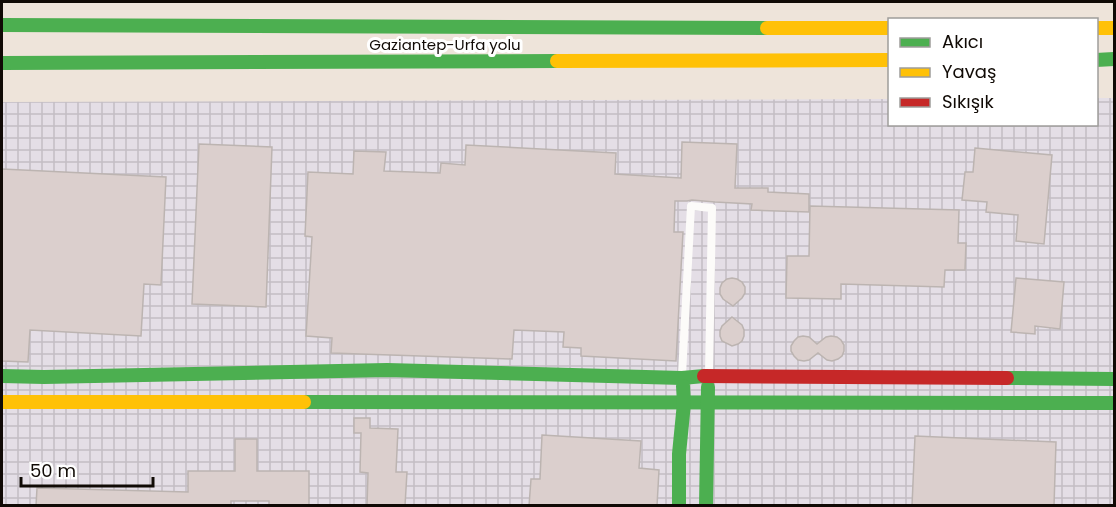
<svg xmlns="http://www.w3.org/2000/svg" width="1116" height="507" viewBox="0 0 1116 507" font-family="Poppins,sans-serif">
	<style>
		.industrial { fill: url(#industrial-grid) }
		.building { fill: #dbcfcd; stroke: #bcb4b1; stroke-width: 1.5 }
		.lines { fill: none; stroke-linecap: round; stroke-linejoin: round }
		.lane { stroke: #fcfbf9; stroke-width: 8 }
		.fast { stroke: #4caf50; stroke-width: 14 }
		.slow { stroke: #ffc107; stroke-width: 14 }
		.jam { stroke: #c62828; stroke-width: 14 }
		.labels { text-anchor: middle; stroke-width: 6; stroke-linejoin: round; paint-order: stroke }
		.street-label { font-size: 15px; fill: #100a05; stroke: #fff }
	</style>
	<defs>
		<pattern id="industrial-grid" width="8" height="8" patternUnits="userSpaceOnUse" patternTransform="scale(1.5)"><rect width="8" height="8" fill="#e4dee6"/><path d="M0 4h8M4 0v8" fill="none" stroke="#c3bdc4"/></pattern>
	</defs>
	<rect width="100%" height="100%" fill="#eee4da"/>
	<polygon class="industrial" points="1097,98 1114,98 1114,505 2,505 2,102 889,99 890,124 1096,124"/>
	<g class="building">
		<polygon points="682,142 737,144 735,188 768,188 768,192 809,194 809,212 751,210 752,204 715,202 692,200 687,201 675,201 674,232 683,232 676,361 581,356 581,348 563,347 564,332 514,330 512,359 331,353 332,338 306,336 312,237 305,236 308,172 353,174 354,151 386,152 384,171 440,173 441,163 465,165 466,145 616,153 615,174 681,178"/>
		<polygon points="199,144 272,147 266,307 192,304"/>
		<polygon points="975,148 1052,155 1044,244 1016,241 1018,215 986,212 987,202 962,200 965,172 973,172"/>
		<polygon points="2,169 166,177 161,285 144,284 141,336 30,330 28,362 2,361"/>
		<polygon points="810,206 959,210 958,243 966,243 965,270 945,270 944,287 841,284 841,299 786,298 787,256 809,256"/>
		<polygon points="732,278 737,279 742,282 745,287 745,293 742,298 733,306 723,299 720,294 720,288 722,283 727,279"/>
		<polygon points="1016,278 1064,282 1060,329 1035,326 1035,334 1011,332"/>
		<polygon points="732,317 742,325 744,330 744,336 742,341 738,344 732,346 722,341 720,336 720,331 722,326"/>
		<polygon points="803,336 809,337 817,344 826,337 831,336 837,337 841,340 844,345 844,351 842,356 838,359 832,361 827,360 818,353 809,360 804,361 798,360 794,356 791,351 791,346 794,341 798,337"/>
		<polygon points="354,418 370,418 370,428 398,429 396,472 407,472 405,506 367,506 368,473 360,472 361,433 354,433"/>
		<polygon points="542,435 641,441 639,468 659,470 657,506 529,506 531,479 540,479"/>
		<polygon points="915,436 1056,442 1054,506 912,506"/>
		<polygon points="235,439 257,439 257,471 309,471 309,506 269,506 269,501 231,501 231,506 36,506 37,488 188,492 188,471 235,471"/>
	</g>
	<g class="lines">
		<polyline class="lane" points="682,375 691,206 712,208 709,374"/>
		<g class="fast">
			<polyline points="2,25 767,28"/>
			<polyline points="1096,60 1114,59"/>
			<polyline points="2,63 557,61"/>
			<polyline points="2,376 44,377 387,370 682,378 704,376"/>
			<polyline points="1007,378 1114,379"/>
			<polyline points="304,402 1114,403"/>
			<polyline points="679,506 679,454 684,403 683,386"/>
			<polyline points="706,506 708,387"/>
		</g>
		<g class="slow">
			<polyline points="767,28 890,28"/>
			<polyline points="1096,28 1114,28"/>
			<polyline points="557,61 890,60"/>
			<polyline points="2,402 304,402"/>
		</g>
		<polyline class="jam" points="704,376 1007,378"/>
	</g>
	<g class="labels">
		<g class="street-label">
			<text x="445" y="50">Gaziantep-Urfa yolu</text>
		</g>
	</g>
	<rect width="1116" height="507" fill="none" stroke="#100a05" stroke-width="6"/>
	<rect x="888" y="18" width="210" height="108" fill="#ffffff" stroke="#9f9d9b" stroke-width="1.5"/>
	<rect x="900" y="38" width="30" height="9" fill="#4caf50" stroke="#9f9d9b" stroke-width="1.5"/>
	<text x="942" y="48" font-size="18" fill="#100a05">Akıcı</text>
	<rect x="900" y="68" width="30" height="9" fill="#ffc107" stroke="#9f9d9b" stroke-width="1.5"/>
	<text x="942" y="78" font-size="18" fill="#100a05">Yavaş</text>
	<rect x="900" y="98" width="30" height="9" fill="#c62828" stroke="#9f9d9b" stroke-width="1.5"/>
	<text x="942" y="108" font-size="18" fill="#100a05">Sıkışık</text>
	<path d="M21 477v9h132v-9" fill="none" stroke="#100a05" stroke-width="3"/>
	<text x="30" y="477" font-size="18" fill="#100a05" stroke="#ffffff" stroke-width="4.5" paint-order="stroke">50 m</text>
</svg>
